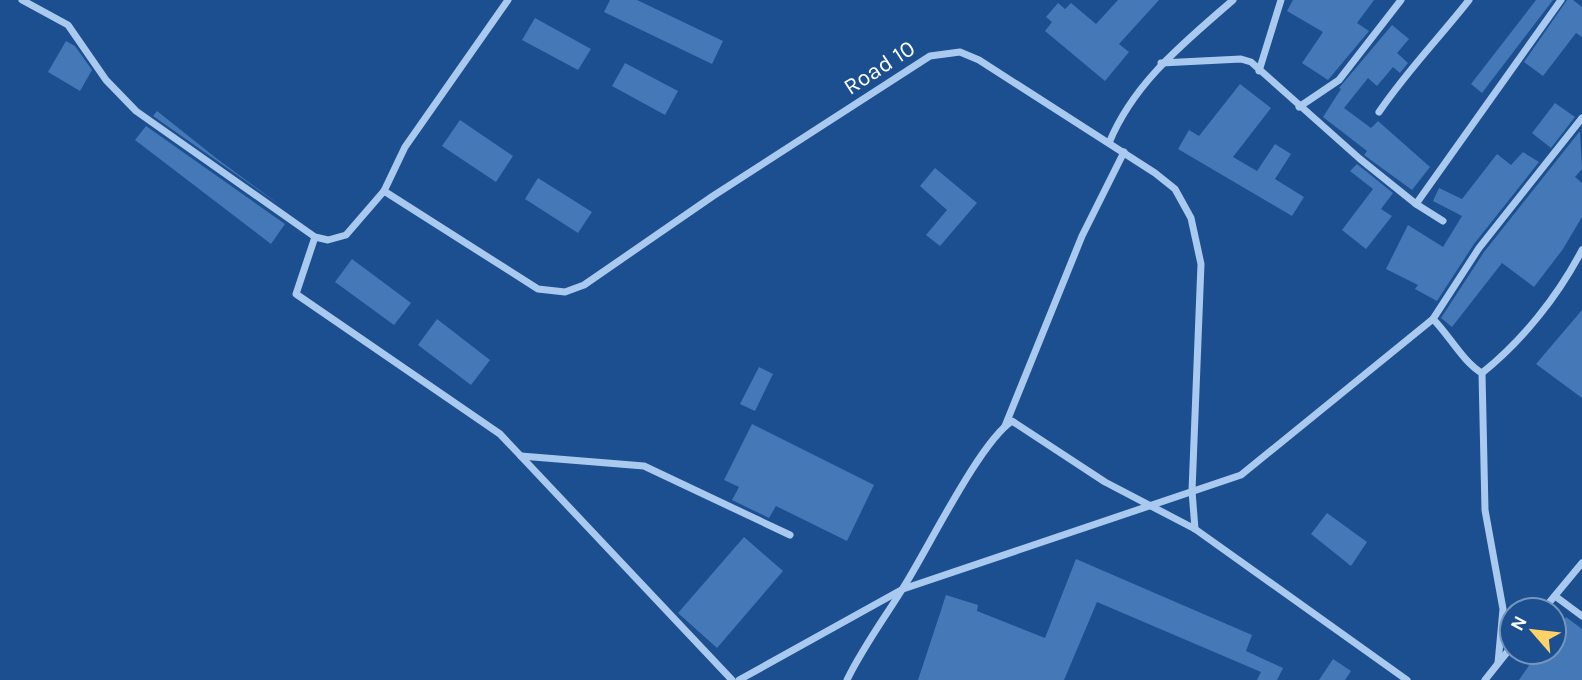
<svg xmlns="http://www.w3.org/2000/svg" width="1582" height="680" viewBox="0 0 1582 680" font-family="Karla,sans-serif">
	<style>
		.building { fill: #4478b7 }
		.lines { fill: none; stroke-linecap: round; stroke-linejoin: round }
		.street { stroke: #a9c9ee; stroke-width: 7 }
		.labels { text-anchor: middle; stroke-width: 5; stroke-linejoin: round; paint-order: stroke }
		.street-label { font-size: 23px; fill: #fff; stroke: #1b4f8f }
	</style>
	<rect width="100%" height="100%" fill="#1b4f8f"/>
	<g class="building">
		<polygon points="610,0 637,0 723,41 712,64 604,12"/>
		<polygon points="1118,0 1159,0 1119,44 1129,52 1105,81 1045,31 1052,22 1046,17 1058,3 1065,9 1071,3 1096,24"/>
		<polygon points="1293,0 1374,0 1357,23 1369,31 1328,80 1302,63 1323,32 1287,11"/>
		<polygon points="1536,0 1553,0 1482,93 1471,84"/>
		<polygon points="1567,0 1573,0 1582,7 1582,37 1576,33 1543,76 1524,62"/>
		<polygon points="535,18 591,49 578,70 522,40"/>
		<polygon points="1392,25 1409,39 1397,53 1408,63 1400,73 1393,67 1377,86 1368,78 1344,108 1371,128 1378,121 1430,167 1412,190 1364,155 1367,151 1323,117 1341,89 1339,88"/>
		<polygon points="66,41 75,46 92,70 80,91 48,72"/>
		<polygon points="625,63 678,91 665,115 612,86"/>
		<polygon points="1240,84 1271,108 1233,157 1257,171 1275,144 1291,154 1275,179 1304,197 1292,216 1178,149 1189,130 1199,136"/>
		<polygon points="1555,103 1575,117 1551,148 1532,133"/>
		<polygon points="157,111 216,158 284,208 153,116"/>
		<polygon points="460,120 513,156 496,182 442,146"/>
		<polygon points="146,126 285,224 271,244 135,140"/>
		<polygon points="1580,131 1582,169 1575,177 1582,183 1582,217 1563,249 1534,287 1502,263 1452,327 1441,318 1484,252"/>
		<polygon points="1523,152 1539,162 1474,244 1437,301 1415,289 1418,285 1386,269 1408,225 1443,247 1462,216 1433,201 1439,188 1462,199 1497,154 1511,165"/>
		<polygon points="1357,164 1393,193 1381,209 1392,216 1366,249 1342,230 1373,189 1350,171"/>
		<polygon points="935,168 977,203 940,246 926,235 947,210 920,186"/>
		<polygon points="538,178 592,212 578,233 525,199"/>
		<polygon points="352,259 411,303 394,325 335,282"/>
		<polygon points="1582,310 1582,398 1536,364"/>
		<polygon points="437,319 490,360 471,385 418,345"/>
		<polygon points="759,367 773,374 755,411 740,404"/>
		<polygon points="752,424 874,485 847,541 776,506 769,518 732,500 739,487 724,480"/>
		<polygon points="1327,513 1367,542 1351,566 1311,534"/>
		<polygon points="744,537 783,571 717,648 678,613"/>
		<polygon points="1076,559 1252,635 1246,651 1283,668 1277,680 1257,680 1261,672 1097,602 1064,680 918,680 946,595 978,605 977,611 1045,638"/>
		<polygon points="1566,617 1582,629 1582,680 1519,680 1538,652 1554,652 1554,632"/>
		<polygon points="1333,659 1351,671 1345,680 1319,680"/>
	</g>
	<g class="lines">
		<g class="street">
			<polyline points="22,0 68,25 106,80 136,111 315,237 328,240 346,235 384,191 405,147 508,0"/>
			<polyline points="1161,63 1241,59 1251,62 1360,159 1416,204 1443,221"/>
			<polyline points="1259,71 1281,0"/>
			<polyline points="1299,107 1339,80 1401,0"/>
			<path d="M1379 112C1406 72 1440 37 1469 0"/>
			<path d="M1109 143C1134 82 1185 42 1233 0"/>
			<polyline points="384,191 538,289 565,292 584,285 713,196 930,56 960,52 979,60 1155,173 1175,189 1191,218 1201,264 1192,491 1195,529"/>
			<polyline points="1416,204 1561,0"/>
			<polyline points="315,237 296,294 500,434 732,680"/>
			<path d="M1482 373C1464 363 1449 335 1433 319L1479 248 1582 118"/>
			<polyline points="1005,426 1082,236 1124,152"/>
			<polyline points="521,456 644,466 790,535"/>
			<polyline points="1555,596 1582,616"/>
			<polyline points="1543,610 1582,563"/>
			<path d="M1498 663 1503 609 1485 510 1482 373C1523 340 1558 296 1582 250"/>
			<polyline points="739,680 903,589 1241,475 1433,319"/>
			<path d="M847 680C863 647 884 619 903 588 928 549 979 443 1012 421L1105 482 1195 529 1407 680"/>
			<polyline points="1485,680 1512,646"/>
		</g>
	</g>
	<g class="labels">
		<g class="street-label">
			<text transform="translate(879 67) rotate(-33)" y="8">Road 10</text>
		</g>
	</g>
	<g transform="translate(1533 631) rotate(298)"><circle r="33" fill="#1b4f8f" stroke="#7695bc" stroke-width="2"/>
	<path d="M0-5L12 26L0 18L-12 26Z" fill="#ffd166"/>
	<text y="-10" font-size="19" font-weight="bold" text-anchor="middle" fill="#ffffff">N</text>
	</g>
</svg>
